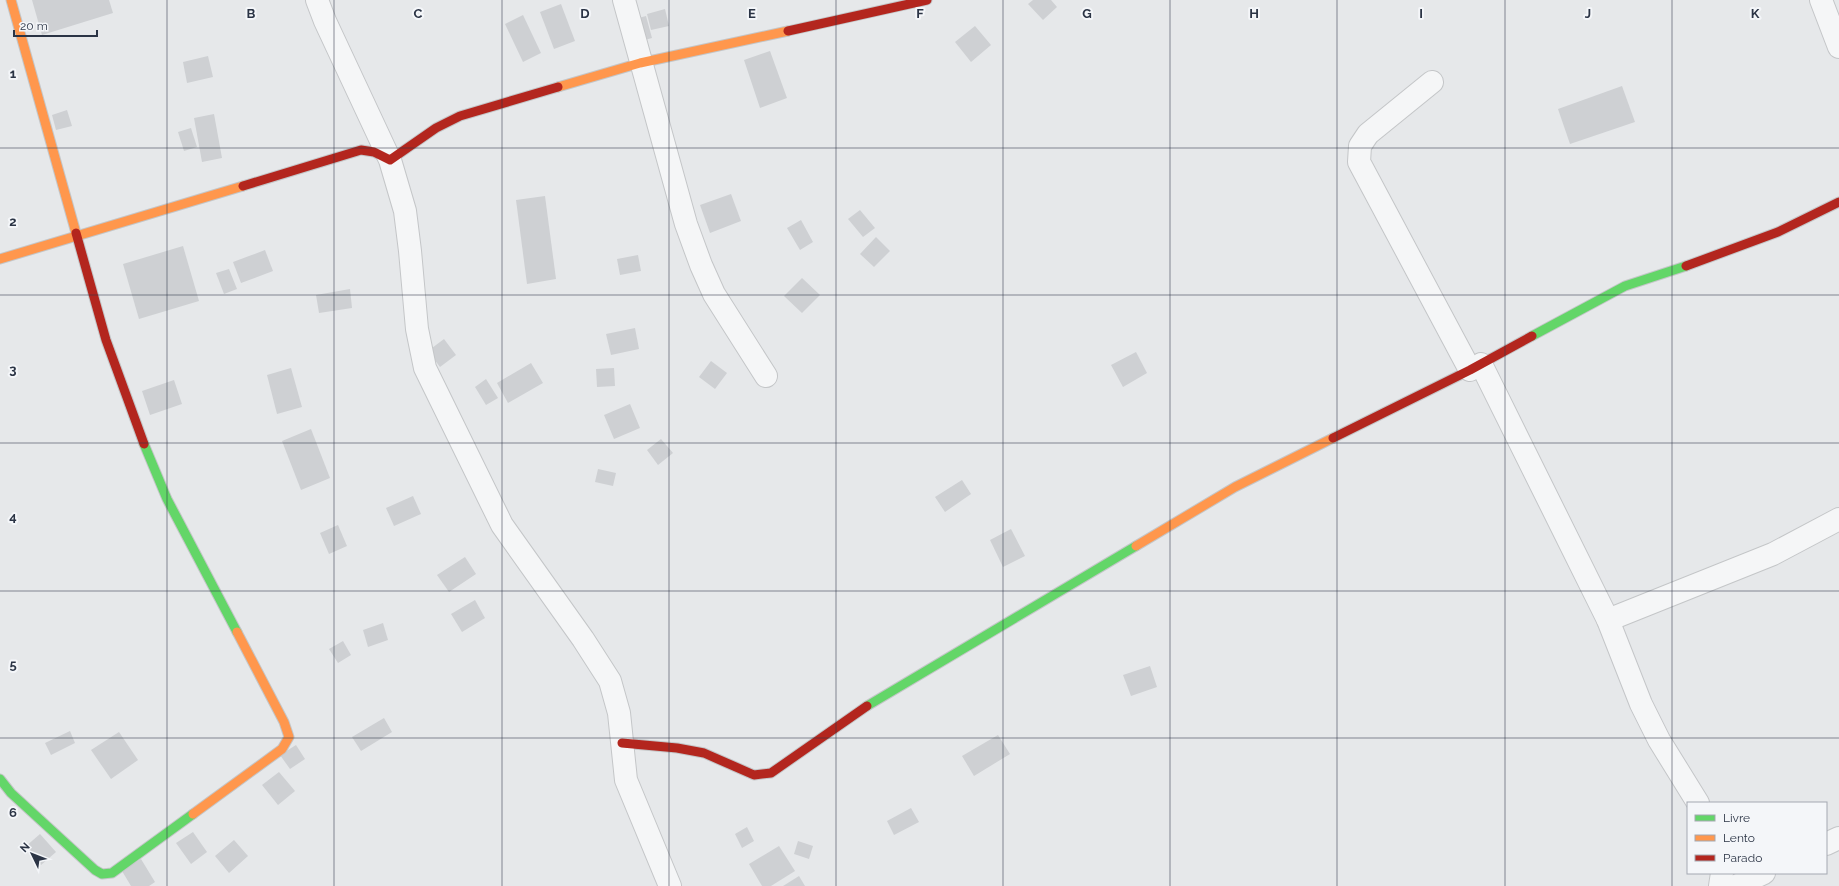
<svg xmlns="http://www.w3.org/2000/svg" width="1839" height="886" viewBox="0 0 1839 886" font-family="Raleway,sans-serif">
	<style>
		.building { fill: #ced0d3 }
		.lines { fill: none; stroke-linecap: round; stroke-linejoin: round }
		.street-casing { stroke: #c4c6c8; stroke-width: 24 }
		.fast-casing { stroke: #c4c6c8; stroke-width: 11 }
		.slow-casing { stroke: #c4c6c8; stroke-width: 11 }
		.jam-casing { stroke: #c4c6c8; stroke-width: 11 }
		.street { stroke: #f5f6f7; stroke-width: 22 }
		.fast { stroke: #63d668; stroke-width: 9 }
		.slow { stroke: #ff974d; stroke-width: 9 }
		.jam { stroke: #b3261e; stroke-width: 9 }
		.grid { fill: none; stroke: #2b3445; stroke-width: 1; stroke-opacity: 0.55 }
		.grid-label { font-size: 13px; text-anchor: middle; font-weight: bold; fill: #2b3445; stroke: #f4f6f9; stroke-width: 4; stroke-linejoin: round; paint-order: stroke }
	</style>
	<rect width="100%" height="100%" fill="#e6e8ea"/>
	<g class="building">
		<polygon points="32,0 109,0 113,13 42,35"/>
		<polygon points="1033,0 1051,0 1057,7 1043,20 1028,4"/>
		<polygon points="561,4 575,41 554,49 540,12"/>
		<polygon points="665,9 669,26 651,30 647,14"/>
		<polygon points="523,15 541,53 523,62 505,24"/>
		<polygon points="646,16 652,38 637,42 631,20"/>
		<polygon points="975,26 991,45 971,62 955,42"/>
		<polygon points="770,51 787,98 760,108 744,60"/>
		<polygon points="208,56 213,77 187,83 183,62"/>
		<polygon points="1622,86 1635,122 1570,144 1558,109"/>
		<polygon points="67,110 72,126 56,130 52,115"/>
		<polygon points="214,114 222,158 202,162 194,118"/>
		<polygon points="191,128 197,147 184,151 178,132"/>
		<polygon points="731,194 741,221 710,233 700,205"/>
		<polygon points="545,196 556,279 527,284 516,200"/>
		<polygon points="860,210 875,228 863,237 848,219"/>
		<polygon points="801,220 813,242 800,250 787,228"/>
		<polygon points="876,237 890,251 874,267 860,254"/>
		<polygon points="183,246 199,301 139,319 123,264"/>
		<polygon points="265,250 273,271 241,283 233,262"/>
		<polygon points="638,255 641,271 620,275 617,259"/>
		<polygon points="229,269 237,289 224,294 216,273"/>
		<polygon points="802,278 820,295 802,313 784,296"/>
		<polygon points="350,289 352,308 319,313 316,295"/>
		<polygon points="635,328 639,349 611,355 606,334"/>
		<polygon points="444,339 456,355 440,367 428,351"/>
		<polygon points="1136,352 1147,373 1123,387 1111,365"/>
		<polygon points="711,361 727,373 715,389 699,377"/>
		<polygon points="531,363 543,383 508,403 497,383"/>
		<polygon points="291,368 302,407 277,414 267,375"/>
		<polygon points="614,368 615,386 597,387 596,369"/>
		<polygon points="486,379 498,398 486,405 475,387"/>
		<polygon points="174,380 182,404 150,415 142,391"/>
		<polygon points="630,404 640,428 614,439 604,415"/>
		<polygon points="311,429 330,478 301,490 282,441"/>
		<polygon points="661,439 673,453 658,465 647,450"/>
		<polygon points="598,469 616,473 613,486 595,482"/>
		<polygon points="962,480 971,494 945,512 935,497"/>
		<polygon points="413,496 421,514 394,526 386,508"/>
		<polygon points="338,525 347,546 329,554 320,533"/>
		<polygon points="1011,529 1025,556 1003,567 990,540"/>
		<polygon points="465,557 476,574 449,592 437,575"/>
		<polygon points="475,600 485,618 462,632 451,614"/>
		<polygon points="383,623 388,640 368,647 363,630"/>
		<polygon points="343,641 351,655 338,663 329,649"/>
		<polygon points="1150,666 1157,687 1131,696 1123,675"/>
		<polygon points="384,718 392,732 361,751 352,737"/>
		<polygon points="70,731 75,743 51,755 45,743"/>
		<polygon points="119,732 138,760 111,779 91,750"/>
		<polygon points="998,735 1010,754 974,776 962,756"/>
		<polygon points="296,745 305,759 290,769 280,755"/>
		<polygon points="279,772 295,791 278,805 262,785"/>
		<polygon points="911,808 919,822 894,835 887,821"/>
		<polygon points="747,827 754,841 742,848 735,834"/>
		<polygon points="193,832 207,852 191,864 176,843"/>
		<polygon points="40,834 56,852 41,865 25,847"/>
		<polygon points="234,840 248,856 229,873 215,856"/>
		<polygon points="798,841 813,846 809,859 794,854"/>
		<polygon points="779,846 795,871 771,886 762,886 749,864"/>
		<polygon points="141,859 155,882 149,886 131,886 122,871"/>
		<polygon points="799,876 805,886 783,886"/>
	</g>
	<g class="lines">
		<g class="street-casing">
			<g id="street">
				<polyline points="317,0 325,21 390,160 405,211 410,251 417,329 425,368 502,525 583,639 610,681 619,713 626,780 670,886"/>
				<polyline points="624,0 686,224 701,265 714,294 766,376"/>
				<polyline points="1821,0 1839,47"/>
				<polyline points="1432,82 1368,134 1360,146 1359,162 1470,370"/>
				<polyline points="1481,364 1608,620 1641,704 1659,740 1698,803"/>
				<polyline points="1608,620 1773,554 1839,519"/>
				<polyline points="1826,844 1839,838"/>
				<polyline points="1720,886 1722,873"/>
				<polyline points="1736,886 1764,873"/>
			</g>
		</g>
		<g class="fast-casing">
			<g id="fast">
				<polyline points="1532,336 1625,286 1686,266"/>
				<polyline points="144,444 167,499 237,632"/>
				<polyline points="867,706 1136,546"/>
				<polyline points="0,779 11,793 95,870 102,874 112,873 193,814"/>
			</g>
		</g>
		<g class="slow-casing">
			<g id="slow">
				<polyline points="11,0 76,233"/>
				<polyline points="558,87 640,63 788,31"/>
				<polyline points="0,259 243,186"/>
				<polyline points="1136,546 1235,487 1333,438"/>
				<polyline points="193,814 282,749 289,737 284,722 237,632"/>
			</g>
		</g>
		<g class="jam-casing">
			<g id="jam">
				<polyline points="788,31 927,0"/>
				<polyline points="243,186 361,150 374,152 390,160 436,128 460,116 558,87"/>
				<polyline points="76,233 106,340 144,444"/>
				<polyline points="1686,266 1778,232 1839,202"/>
				<polyline points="1333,438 1470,370 1532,336"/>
				<polyline points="622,743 677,748 704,753 754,775 771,773 867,706"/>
			</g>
		</g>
		<use href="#street" class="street"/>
		<use href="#fast" class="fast"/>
		<use href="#slow" class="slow"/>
		<use href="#jam" class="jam"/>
	</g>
	<path class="grid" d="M167 0V886M334 0V886M502 0V886M669 0V886M836 0V886M1003 0V886M1170 0V886M1337 0V886M1505 0V886M1672 0V886M0 148H1839M0 295H1839M0 443H1839M0 591H1839M0 738H1839"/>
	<g class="grid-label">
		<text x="251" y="18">B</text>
		<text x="418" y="18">C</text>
		<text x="585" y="18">D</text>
		<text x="752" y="18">E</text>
		<text x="920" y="18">F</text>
		<text x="1087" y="18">G</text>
		<text x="1254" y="18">H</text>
		<text x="1421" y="18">I</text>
		<text x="1588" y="18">J</text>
		<text x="1755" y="18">K</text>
		<text x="13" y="78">1</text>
		<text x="13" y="226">2</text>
		<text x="13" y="374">3</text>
		<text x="13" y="521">4</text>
		<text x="13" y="669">5</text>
		<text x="13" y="817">6</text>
	</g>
	<rect x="1687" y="802" width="140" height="72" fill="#f4f6f9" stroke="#a4a8b1"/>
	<rect x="1695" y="815" width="20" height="6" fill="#63d668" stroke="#a4a8b1"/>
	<text x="1723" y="822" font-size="12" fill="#2b3445">Livre</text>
	<rect x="1695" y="835" width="20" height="6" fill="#ff974d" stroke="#a4a8b1"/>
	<text x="1723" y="842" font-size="12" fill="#2b3445">Lento</text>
	<rect x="1695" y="855" width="20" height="6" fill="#b3261e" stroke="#a4a8b1"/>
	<text x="1723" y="862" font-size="12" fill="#2b3445">Parado</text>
	<g transform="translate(32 854) rotate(313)" stroke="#f4f6f9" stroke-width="3" paint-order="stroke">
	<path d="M0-3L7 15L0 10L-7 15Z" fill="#2b3445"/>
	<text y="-6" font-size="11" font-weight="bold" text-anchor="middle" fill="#2b3445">N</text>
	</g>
	<path d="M14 30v6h83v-6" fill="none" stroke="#2b3445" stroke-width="2"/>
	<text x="20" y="30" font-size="12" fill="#2b3445" stroke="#f4f6f9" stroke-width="3" paint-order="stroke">20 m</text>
</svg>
